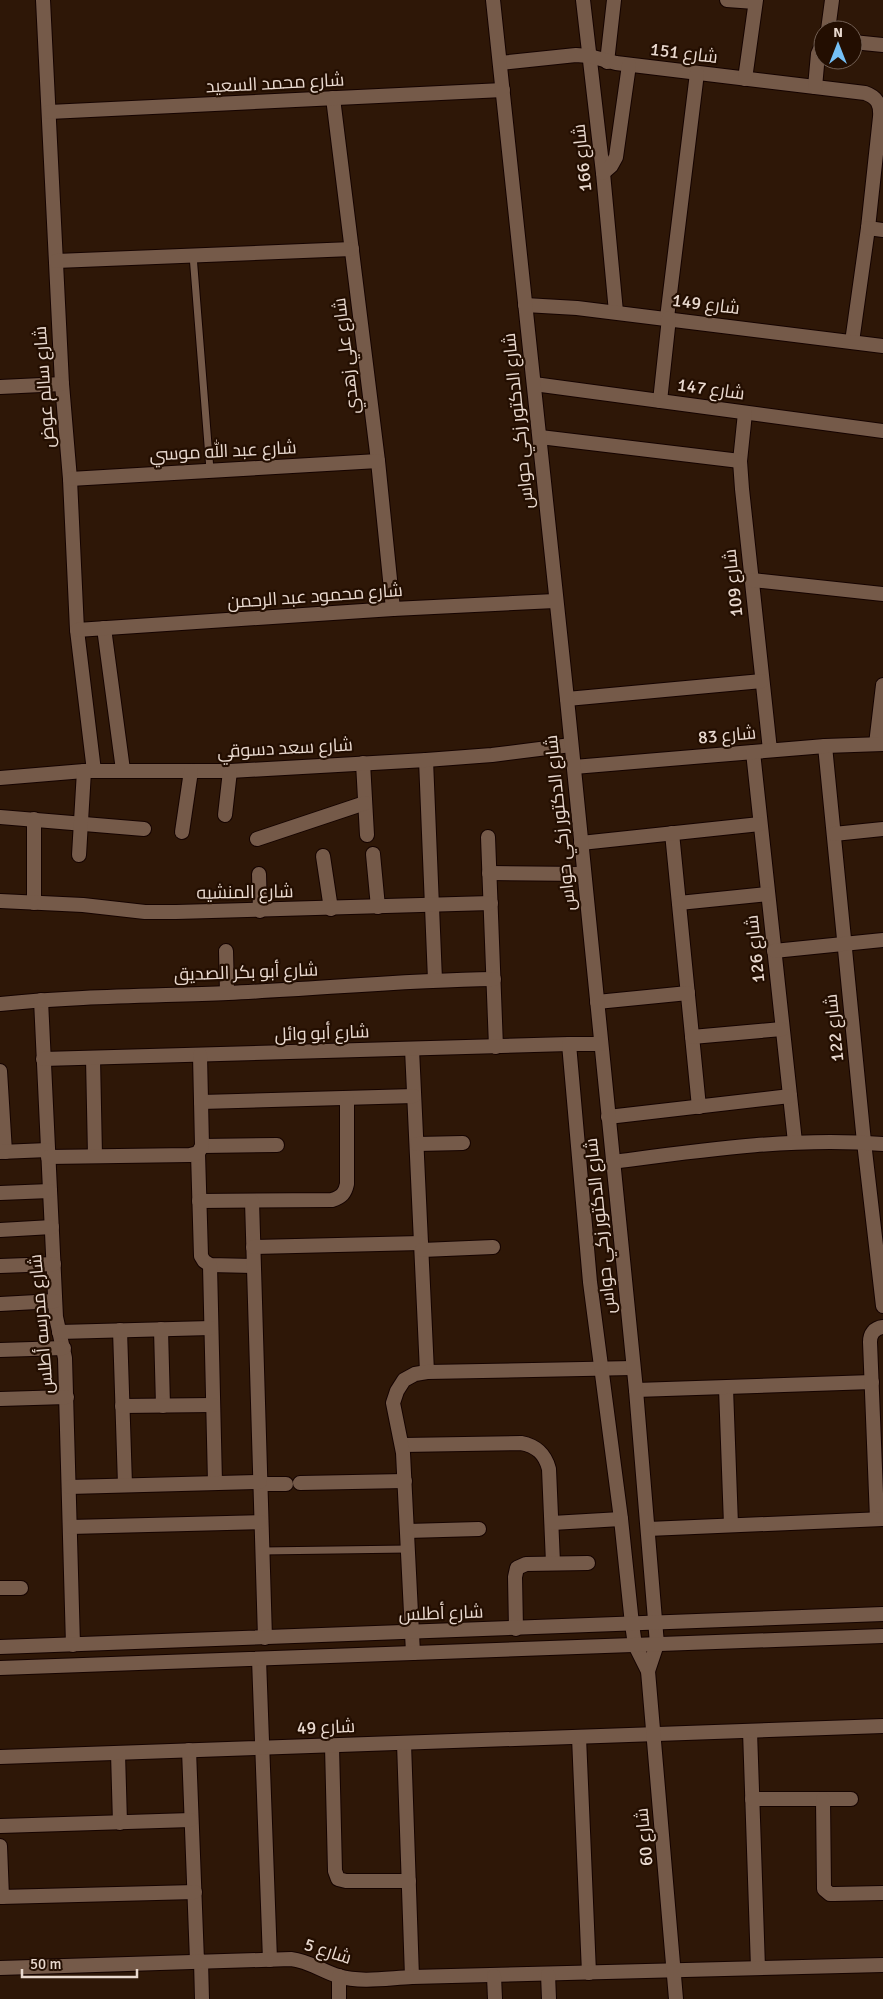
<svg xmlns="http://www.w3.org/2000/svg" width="883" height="1999" viewBox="0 0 883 1999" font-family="Signika,Cairo,sans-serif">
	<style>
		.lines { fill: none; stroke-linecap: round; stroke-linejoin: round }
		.service-casing { stroke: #150300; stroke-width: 9 }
		.minor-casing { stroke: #150300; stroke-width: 16 }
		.tertiary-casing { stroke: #150300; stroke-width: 16 }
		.service { stroke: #755a49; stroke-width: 7 }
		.minor { stroke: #755a49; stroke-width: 14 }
		.tertiary { stroke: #755a49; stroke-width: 14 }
		.labels { text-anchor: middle; stroke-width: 4.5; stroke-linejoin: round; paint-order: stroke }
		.street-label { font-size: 18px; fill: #e9d9cf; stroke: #230e01 }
	</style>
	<rect width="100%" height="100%" fill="#2e1707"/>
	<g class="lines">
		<g class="service-casing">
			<g id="service">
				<polyline points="193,255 210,470"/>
				<polyline points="262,1551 408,1549"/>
			</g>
		</g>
		<g class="minor-casing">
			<g id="minor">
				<polyline points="43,0 62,384 70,479 77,630 94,771"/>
				<polyline points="583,0 603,173 616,312"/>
				<polyline points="727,0 755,2"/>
				<polyline points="828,30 832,0"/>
				<polyline points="853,42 883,45"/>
				<polyline points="607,62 614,0"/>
				<path d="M500 63 576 55 589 56 616 63 865 93C877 97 881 104 880 117L868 228 852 342"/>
				<polyline points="745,79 756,0"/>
				<polyline points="815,87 818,54 823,43"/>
				<polyline points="333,98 378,461 393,609"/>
				<polyline points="49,112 503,90"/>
				<polyline points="603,173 611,166 616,157 629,65"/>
				<polyline points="868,228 883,230"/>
				<polyline points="56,261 352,249"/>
				<polyline points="525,305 577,308 883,346"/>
				<polyline points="667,318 697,73"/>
				<polyline points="534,384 883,431"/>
				<polyline points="0,387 62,384"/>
				<polyline points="660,401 669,318"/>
				<polyline points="745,413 740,461 742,489 770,750"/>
				<polyline points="540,437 740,461"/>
				<polyline points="70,479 378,461"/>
				<polyline points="752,580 883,594"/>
				<polyline points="104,628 123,770"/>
				<polyline points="77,630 393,609 555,601"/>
				<polyline points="567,699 762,681"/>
				<polyline points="876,744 883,685"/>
				<polyline points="825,746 864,1142 883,1306"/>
				<polyline points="753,752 795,1142"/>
				<polyline points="426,760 435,980"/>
				<polyline points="363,763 367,835"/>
				<polyline points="574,767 825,746 883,744"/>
				<polyline points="0,778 84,771 230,771 426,760 492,755 571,745"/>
				<polyline points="225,815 230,771"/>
				<polyline points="0,817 144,829"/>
				<polyline points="34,819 34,903"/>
				<polyline points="182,832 191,771"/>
				<polyline points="672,833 699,1107"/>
				<polyline points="834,834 883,829"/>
				<polyline points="488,837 496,1047"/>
				<polyline points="257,839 365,803"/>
				<polyline points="581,843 760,824"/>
				<polyline points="373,854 378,907"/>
				<polyline points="79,855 84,771"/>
				<polyline points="323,856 331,909"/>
				<polyline points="489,873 584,874"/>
				<polyline points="259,874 260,911"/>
				<polyline points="0,901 83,905 145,912 176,912 491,903"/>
				<polyline points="679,903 768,894"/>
				<polyline points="226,951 227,993"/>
				<polyline points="774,951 883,940"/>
				<polyline points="41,1000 56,1317 65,1358 73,1645"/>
				<polyline points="597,1002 688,993"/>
				<path d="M0 1004C76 996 152 996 228 993 317 989 405 980 494 979"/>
				<polyline points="692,1037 782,1029"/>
				<polyline points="412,1049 427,1372"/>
				<polyline points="93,1058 95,1156"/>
				<polyline points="43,1059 569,1044"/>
				<polyline points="0,1071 5,1152"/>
				<polyline points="201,1102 414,1096"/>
				<polyline points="608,1117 790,1096"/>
				<polyline points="417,1144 463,1143"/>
				<polyline points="202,1146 277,1145"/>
				<polyline points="0,1152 48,1150"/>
				<polyline points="198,1153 201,1256 204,1261 210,1265 253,1266"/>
				<polyline points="48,1157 190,1155 198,1153 202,1146 200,1055"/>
				<path d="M613 1162C703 1150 792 1137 883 1144"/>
				<polyline points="0,1193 50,1191"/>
				<path d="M199 1201 332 1200C342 1197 345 1193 347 1184V1098"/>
				<polyline points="252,1201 265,1638"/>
				<polyline points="0,1230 52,1227"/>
				<polyline points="253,1247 421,1243"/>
				<polyline points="422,1250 493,1247"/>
				<polyline points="210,1265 215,1483"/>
				<polyline points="0,1266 54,1264"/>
				<polyline points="0,1304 55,1301"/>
				<polyline points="161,1329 163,1406"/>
				<polyline points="120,1330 125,1485"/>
				<polyline points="59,1332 211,1328"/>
				<polyline points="0,1350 64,1348"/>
				<polyline points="726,1388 731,1525"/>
				<polyline points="636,1390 872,1382"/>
				<polyline points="0,1399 67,1397"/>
				<polyline points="122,1406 213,1405"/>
				<path d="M403 1445 521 1443C537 1446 545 1454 549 1469L553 1563"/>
				<polyline points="300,1483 405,1481"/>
				<polyline points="260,1484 286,1484"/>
				<polyline points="69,1487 260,1482"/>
				<path d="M877 1519 870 1342C870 1334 874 1328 883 1327"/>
				<polyline points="552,1523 621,1519"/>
				<polyline points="70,1527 261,1522"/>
				<polyline points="648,1529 883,1519"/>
				<polyline points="407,1531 479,1529"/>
				<polyline points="0,1588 21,1588"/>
				<polyline points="516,1629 515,1577 517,1568 526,1564 588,1563"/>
				<polyline points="413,1653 403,1453 393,1403 397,1391 404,1380 415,1374 427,1372 633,1368"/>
				<polyline points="259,1659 270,1960"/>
				<polyline points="750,1731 758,1968"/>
				<polyline points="579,1737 589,1973"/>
				<polyline points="404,1743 412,1977"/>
				<polyline points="332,1746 335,1871 338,1879 346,1881 409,1881"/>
				<polyline points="189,1750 197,1961"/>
				<polyline points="118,1753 120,1823"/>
				<polyline points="0,1757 883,1726"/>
				<polyline points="752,1799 851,1799"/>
				<polyline points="823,1799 824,1889 830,1894 834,1894 883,1893"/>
				<polyline points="0,1826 191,1820"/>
				<polyline points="0,1846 2,1897"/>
				<polyline points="0,1897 195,1892"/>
				<polyline points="201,1961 202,1999"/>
				<path d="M0 1968 291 1959C309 1961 322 1971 338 1976 362 1983 388 1978 412 1977L883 1965"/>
				<polyline points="548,1974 549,1999"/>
				<polyline points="339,1976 339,1999"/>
				<polyline points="494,1976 495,1999"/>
			</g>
		</g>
		<g class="tertiary-casing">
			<g id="tertiary">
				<polyline points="493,0 567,699 636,1390 657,1644 648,1671"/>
				<polyline points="601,1044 569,1044 590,1282 621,1519 632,1624 635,1645 648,1671 676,1999"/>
				<polyline points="0,1647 883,1614"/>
				<polyline points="0,1668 883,1636"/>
			</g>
		</g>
		<use href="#service" class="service"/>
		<use href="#minor" class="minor"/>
		<use href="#tertiary" class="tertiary"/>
	</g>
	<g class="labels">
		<g class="street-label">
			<text transform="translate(684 53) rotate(7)" y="6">شارع 151</text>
			<text transform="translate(275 83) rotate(-3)" y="6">شارع محمد السعيد</text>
			<text transform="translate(582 158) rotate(-96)" y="6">شارع 166</text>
			<text transform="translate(706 304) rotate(7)" y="6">شارع 149</text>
			<text transform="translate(346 356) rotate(-97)" y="6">شارع علي زهدي</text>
			<text transform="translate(44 387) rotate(-94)" y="6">شارع سالم عوض</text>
			<text transform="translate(711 389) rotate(8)" y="6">شارع 147</text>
			<text transform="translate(518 421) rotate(-96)" y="6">شارع الدكتور زكي حواس</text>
			<text transform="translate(223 451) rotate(-3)" y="6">شارع عبد الله موسي</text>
			<text transform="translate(733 583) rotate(-96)" y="6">شارع 109</text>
			<text transform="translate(315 596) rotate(-4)" y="6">شارع محمود عبد الرحمن</text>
			<text transform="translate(727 735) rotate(-5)" y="6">شارع 83</text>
			<text transform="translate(285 748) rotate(-3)" y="6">شارع سعد دسوقي</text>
			<text transform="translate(560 823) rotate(-96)" y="6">شارع الدكتور زكي حواس</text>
			<text transform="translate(245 892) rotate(-1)" y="6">شارع المنشيه</text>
			<text transform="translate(755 949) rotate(-96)" y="6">شارع 126</text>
			<text transform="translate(246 972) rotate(-2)" y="6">شارع أبو بكر الصديق</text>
			<text transform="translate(834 1028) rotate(-96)" y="6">شارع 122</text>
			<text transform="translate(322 1033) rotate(-2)" y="6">شارع أبو وائل</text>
			<text transform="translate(600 1226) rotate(-96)" y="6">شارع الدكتور زكي حواس</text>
			<text transform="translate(41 1324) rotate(-95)" y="6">شارع مدرسه أطلس</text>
			<text transform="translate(441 1613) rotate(-2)" y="6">شارع أطلس</text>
			<text transform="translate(326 1727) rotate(-2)" y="6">شارع 49</text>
			<text transform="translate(644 1837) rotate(-95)" y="6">شارع 60</text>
			<text transform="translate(328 1951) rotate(18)" y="6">شارع 5</text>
		</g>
	</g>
	<g transform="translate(838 45)"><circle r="24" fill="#230e01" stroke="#725f53"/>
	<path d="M0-4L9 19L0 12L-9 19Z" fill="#75c0f6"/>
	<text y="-8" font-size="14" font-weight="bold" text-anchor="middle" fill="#e9d9cf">N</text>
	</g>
	<path d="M22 1969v8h115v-8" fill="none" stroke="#e9d9cf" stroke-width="2.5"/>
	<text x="30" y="1969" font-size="15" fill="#e9d9cf" stroke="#230e01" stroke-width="4" paint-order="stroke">50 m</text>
</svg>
